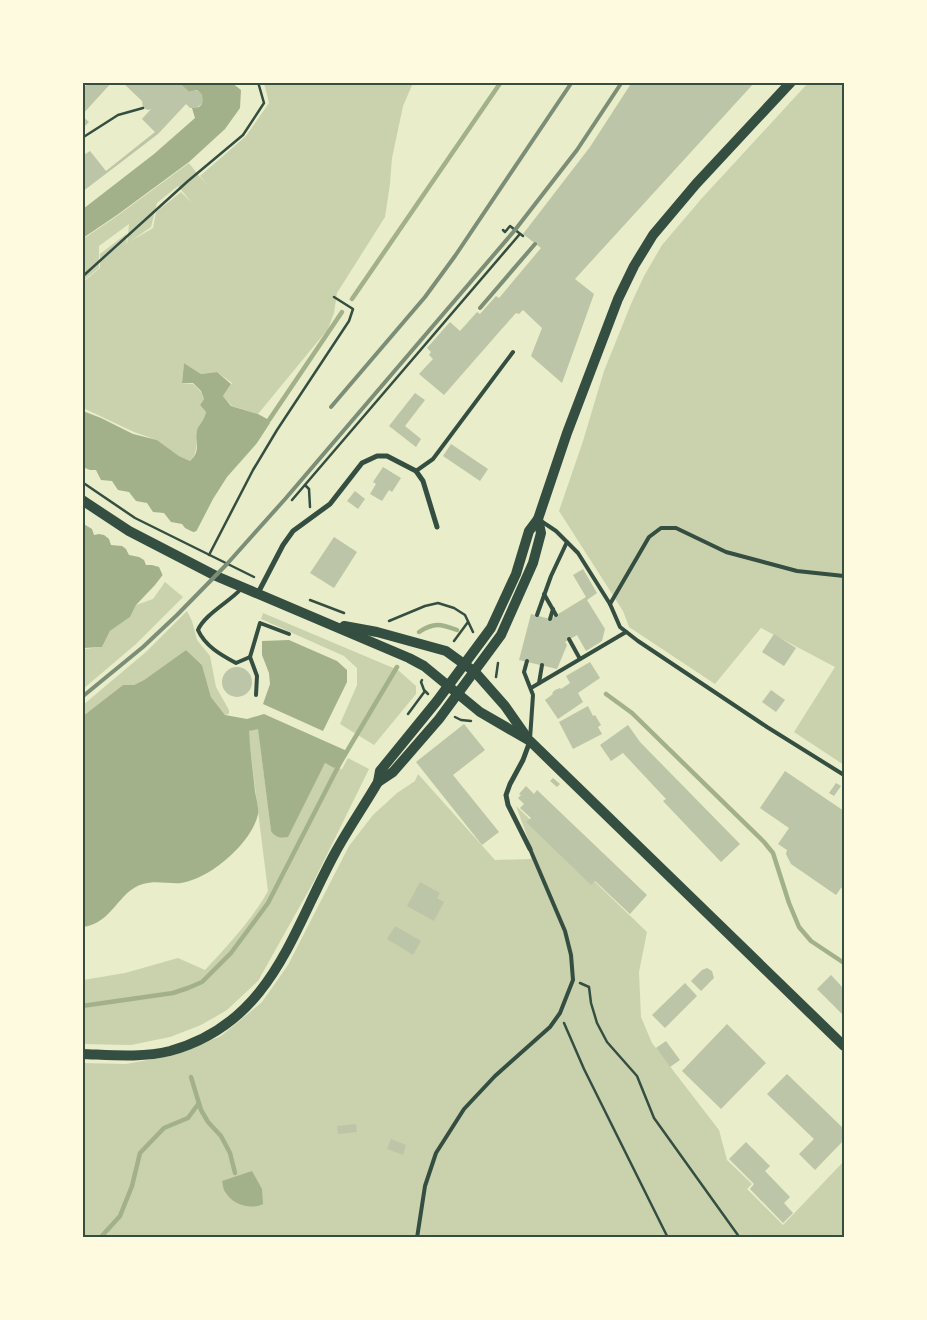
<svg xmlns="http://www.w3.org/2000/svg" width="927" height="1320" viewBox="0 0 927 1320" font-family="Montserrat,sans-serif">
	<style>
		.green { fill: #cad2ad; fill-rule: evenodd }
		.water { fill: #a3b18a }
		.pier { fill: #e9edc9 }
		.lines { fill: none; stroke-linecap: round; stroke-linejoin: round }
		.stream { stroke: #a3b18a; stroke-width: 4.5 }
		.building { fill: #bcc5a7 }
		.path { stroke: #344e41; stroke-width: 2.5 }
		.service { stroke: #344e41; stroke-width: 4 }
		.minor { stroke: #344e41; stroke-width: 5 }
		.secondary { stroke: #344e41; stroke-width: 10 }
		.rail { stroke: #7c8e77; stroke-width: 4 }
		.neatline { fill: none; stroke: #344e41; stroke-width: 2 }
	</style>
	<rect width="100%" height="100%" fill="#e9edc9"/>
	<g class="green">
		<path d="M264 83H413L403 106 392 158 390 184 385 217 337 293 334 313 328 329 258 414 232 406 223 396 232 383 217 372 201 374 184 363 182 383 193 384 201 392 204 399 200 405 206 412C204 421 199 424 197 430 194 442 200 451 190 461L179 456 157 440 134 432 83 408V282L100 268V254L126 234 127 245 129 224 99 246V268L83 281V239L117 216 189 163 199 176 207 184 200 176 246 136 269 103ZM178 186 191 202 181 192 156 212 153 228 131 241 151 227 157 203Z"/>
		<polygon points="808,83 844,83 844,765 794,732 835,667 761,628 715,684 629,627 623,611 559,511 583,441 604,371 631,304 644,276 662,245 703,197"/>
		<polygon points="165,582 183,597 136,644 83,689 82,650 84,649 102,647 110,631 130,617 136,605 153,599"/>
		<polygon points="187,611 192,621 197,640 210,656 216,687 229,710 229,714 225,715 211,697 202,665 186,650 144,680 134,685 123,685 83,716 83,705 146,652"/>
		<polygon points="263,613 398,670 416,686 416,694 374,745 340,724 357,685 357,668 344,656 261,619"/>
		<path d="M258 728 271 831 319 774 325 763 334 768 342 769 348 758 369 769 314 881 258 981 227 1010 201 1025 170 1037 131 1045 83 1044V980L125 973 178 958 205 970C228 945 251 921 268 891L248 731Z"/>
		<polygon points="418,774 495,860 531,859 530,844 516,806 647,932 639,972 641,1017 652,1043 719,1130 727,1160 752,1184 747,1189 783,1225 844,1161 844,1237 83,1238 83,1063 126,1064 175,1055 221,1036 262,1002 288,965 349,846 373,815 397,793 415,781"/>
	</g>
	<g class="water">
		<polygon points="179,83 232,83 241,90 240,108 225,129 189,162 117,215 83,238 83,209 154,154 195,118 192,108 199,107 202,104 202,95 197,90 189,92"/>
		<path d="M184 363 201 374 217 372 231 384 223 396 231 406 258 414 269 420 270 423 257 443 227 477 213 499 197 530 155 585 136 605 130 617 110 631 102 647 84 648 83 650V411L101 418 133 434 157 440 179 456 190 461C202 450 194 443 197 430 199 424 204 421 206 412L200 405 204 399 201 391 193 383H182Z"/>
		<polygon points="289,640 337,661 347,670 347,682 323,731 263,704 270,684 269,673 262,655 262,641"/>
		<path d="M186 650 202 665 211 697 225 715 247 719 264 714 347 751 338 766 334 768 325 763 288 837C281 838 276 838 271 831L258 729 249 731C250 751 253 771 255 791 256 798 259 808 258 814 252 843 210 879 181 883 169 884 155 880 143 884 118 891 113 923 83 927V716L123 685H134L144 680Z"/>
		<path d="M252 1171 262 1189 263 1204C251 1210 233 1205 226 1193 223 1190 223 1185 222 1181Z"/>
	</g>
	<polygon class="pier" points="83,465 85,468 90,470 96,470 101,480 112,481 118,490 129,492 136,501 147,503 153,512 164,513 171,522 182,524 185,528 193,532 198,531 164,578 159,567 152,565 146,565 144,560 139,557 129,555 126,549 122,546 111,545 109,539 104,535 99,534 94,535 92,529 82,523"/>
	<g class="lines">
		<g class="stream">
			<polyline points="352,299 501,82"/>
			<polyline points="269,420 342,312"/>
			<path d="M419 632C434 622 441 624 457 630"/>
			<polyline points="606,694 632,713 764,842 773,853 789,903 799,927 811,941 844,963"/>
			<polyline points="82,1006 173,993 188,988 202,982 231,953 268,903 340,763 397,667"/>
			<polyline points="191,1077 201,1110 208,1122 221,1136 230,1153 235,1173"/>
			<polyline points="100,1238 120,1216 132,1186 140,1153 164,1128 188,1118 199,1103"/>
		</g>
	</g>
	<g class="building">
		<polygon points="89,82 112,82 82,115 82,90"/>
		<polygon points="122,82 179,82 189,92 195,90 199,91 202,95 203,100 202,104 196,108 190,108 186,104 158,134 82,192 82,156 90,151 106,171 155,132 142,119 151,109 148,110 143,108 142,101"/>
		<polygon points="632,82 755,82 575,279 594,294 562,383 531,356 542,328 523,310 519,314 516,313 500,331 444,395 419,374 433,359 429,355 431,352 427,348 450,322 460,331 477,312 480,314 496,296 499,298 541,248 523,234 590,147"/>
		<polygon points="82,116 89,122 82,129"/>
		<polygon points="415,393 425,400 405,426 421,439 416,447 389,426"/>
		<polygon points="451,444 488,469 480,481 443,456"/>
		<polygon points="383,467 401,478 392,492 389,490 382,501 370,494 376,484 373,482"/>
		<polygon points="355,491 365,499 358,509 347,501"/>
		<polygon points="334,537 357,552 334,588 310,573"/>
		<polygon points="583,569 597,593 587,600 605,629 602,641 586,651 577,635 565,642 567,645 557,669 519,660 531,614 550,619 586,597 573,575"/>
		<polygon points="774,634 796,648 784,666 762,652"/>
		<polygon points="590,662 600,678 578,693 583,702 558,719 545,700 553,694 552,693 555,690 560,688 561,689 570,683 566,676"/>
		<circle cx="237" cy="682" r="15"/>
		<polygon points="771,690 785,700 776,712 762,702"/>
		<polygon points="588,706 593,716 595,715 601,725 598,727 602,734 573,749 559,722"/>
		<polygon points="464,724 485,750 453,775 499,832 482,845 416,762"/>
		<polygon points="628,725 640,742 740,844 721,862 663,801 666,799 623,753 611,761 600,745"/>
		<polygon points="785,771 844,811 844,889 841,888 836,895 791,864 786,854 787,850 778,844 789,828 760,808"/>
		<polygon points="553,778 560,784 557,787 550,781"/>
		<polygon points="836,783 841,786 834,796 829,793"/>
		<polygon points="526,786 534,794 537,790 647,895 630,914 595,881 591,885 526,822 531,818 520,808 524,804 518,798 521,795 519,794"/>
		<polygon points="420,882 440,893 437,898 444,902 434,921 407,906"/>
		<polygon points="395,926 421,941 413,955 387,939"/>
		<polygon points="707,968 712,971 714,978 701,991 691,981 702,970"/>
		<polygon points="831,975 844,989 844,1016 817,989"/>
		<polygon points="685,983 697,996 665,1028 652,1015"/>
		<polygon points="727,1024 766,1063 721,1109 682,1071"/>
		<polygon points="666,1041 680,1060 670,1067 656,1048"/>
		<polygon points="787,1074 844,1129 844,1140 815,1170 799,1154 814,1139 767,1094"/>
		<polygon points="356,1124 357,1132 338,1134 337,1126"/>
		<polygon points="391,1139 406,1145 403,1155 387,1149"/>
		<polygon points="746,1142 770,1166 765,1171 790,1197 784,1203 793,1213 783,1223 750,1189 754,1184 729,1159"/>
	</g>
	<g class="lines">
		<g class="path">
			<polyline points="82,138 118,115 143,108"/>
			<polyline points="503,230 505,232 510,226 523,236"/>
			<polyline points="82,277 188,181 243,135 264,103 258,82"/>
			<polyline points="82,482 135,518 254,577"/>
			<polyline points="305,485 309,489 310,507"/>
			<polyline points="292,500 519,235"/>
			<polyline points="209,555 253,470 277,430 349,321 353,309 334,297"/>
			<polyline points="310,600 344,613"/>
			<polyline points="389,621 425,606 438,603 454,608 465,615 473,632"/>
			<polyline points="454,641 468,622"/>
			<polyline points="496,677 498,663"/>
			<polyline points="422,680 421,682 424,690 428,694"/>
			<polyline points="408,714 425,691"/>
			<polyline points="455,717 461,720 471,721"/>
			<polyline points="580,983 589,987 591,1003 597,1023 607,1042 637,1076 654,1118 740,1238"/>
			<polyline points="564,1023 584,1069 668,1238"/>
		</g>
		<g class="service">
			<polyline points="416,471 433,459 513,352"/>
			<polyline points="541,521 556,531 578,553 610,604 620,627 638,641 767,727 844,775"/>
			<path d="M241 589C229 602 204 615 198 630 205 646 221 655 236 663L250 657 260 623 289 634"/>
			<polyline points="544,594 556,615"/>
			<polyline points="610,604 649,537 661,528 676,528 726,552 797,571 844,576"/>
			<polyline points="537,615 551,576 567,542"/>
			<polyline points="550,619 553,609"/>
			<polyline points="569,639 580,659"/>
			<polyline points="250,657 257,676 256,695"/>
			<polyline points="527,661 524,672 533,695 530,739"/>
			<polyline points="539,683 542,665"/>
			<polyline points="531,688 626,632"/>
			<polyline points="417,1238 425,1186 436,1153 464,1109 495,1076 550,1027 560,1013 573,980 571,955 565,931 530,849"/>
		</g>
		<g class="minor">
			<polyline points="258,593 283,545 293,531 330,504 362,463 377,456 387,456 416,471 423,481 437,527"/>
			<polyline points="530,741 523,760 510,784 506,795 508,805 530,849"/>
		</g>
		<g class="secondary">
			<polyline points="82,500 129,531 216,576 409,658 424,666 480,712 530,741 844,1046"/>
			<polyline points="344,626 377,632 446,651 475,672 505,706 526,736"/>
			<polyline points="378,782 393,772 439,719 501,635 533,563 541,533 538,519"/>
			<path d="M82 1054C111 1055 142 1058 170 1051 271 1023 291 934 335 853 348 829 364 806 378 782L380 771 437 701 491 628 516 574 529 531 538 519 567 433 618 299 634 266 653 235 696 184 791 82"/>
		</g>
		<g class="rail">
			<polyline points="480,308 535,244"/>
			<polyline points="331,407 425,297 455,256 572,82"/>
			<polyline points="82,697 143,647 177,615 227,564 286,498 515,230 577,150 622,82"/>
		</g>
	</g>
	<rect width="927" height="1320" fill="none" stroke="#fefae0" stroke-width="168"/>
	<rect x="84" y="84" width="759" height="1152" class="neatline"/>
</svg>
